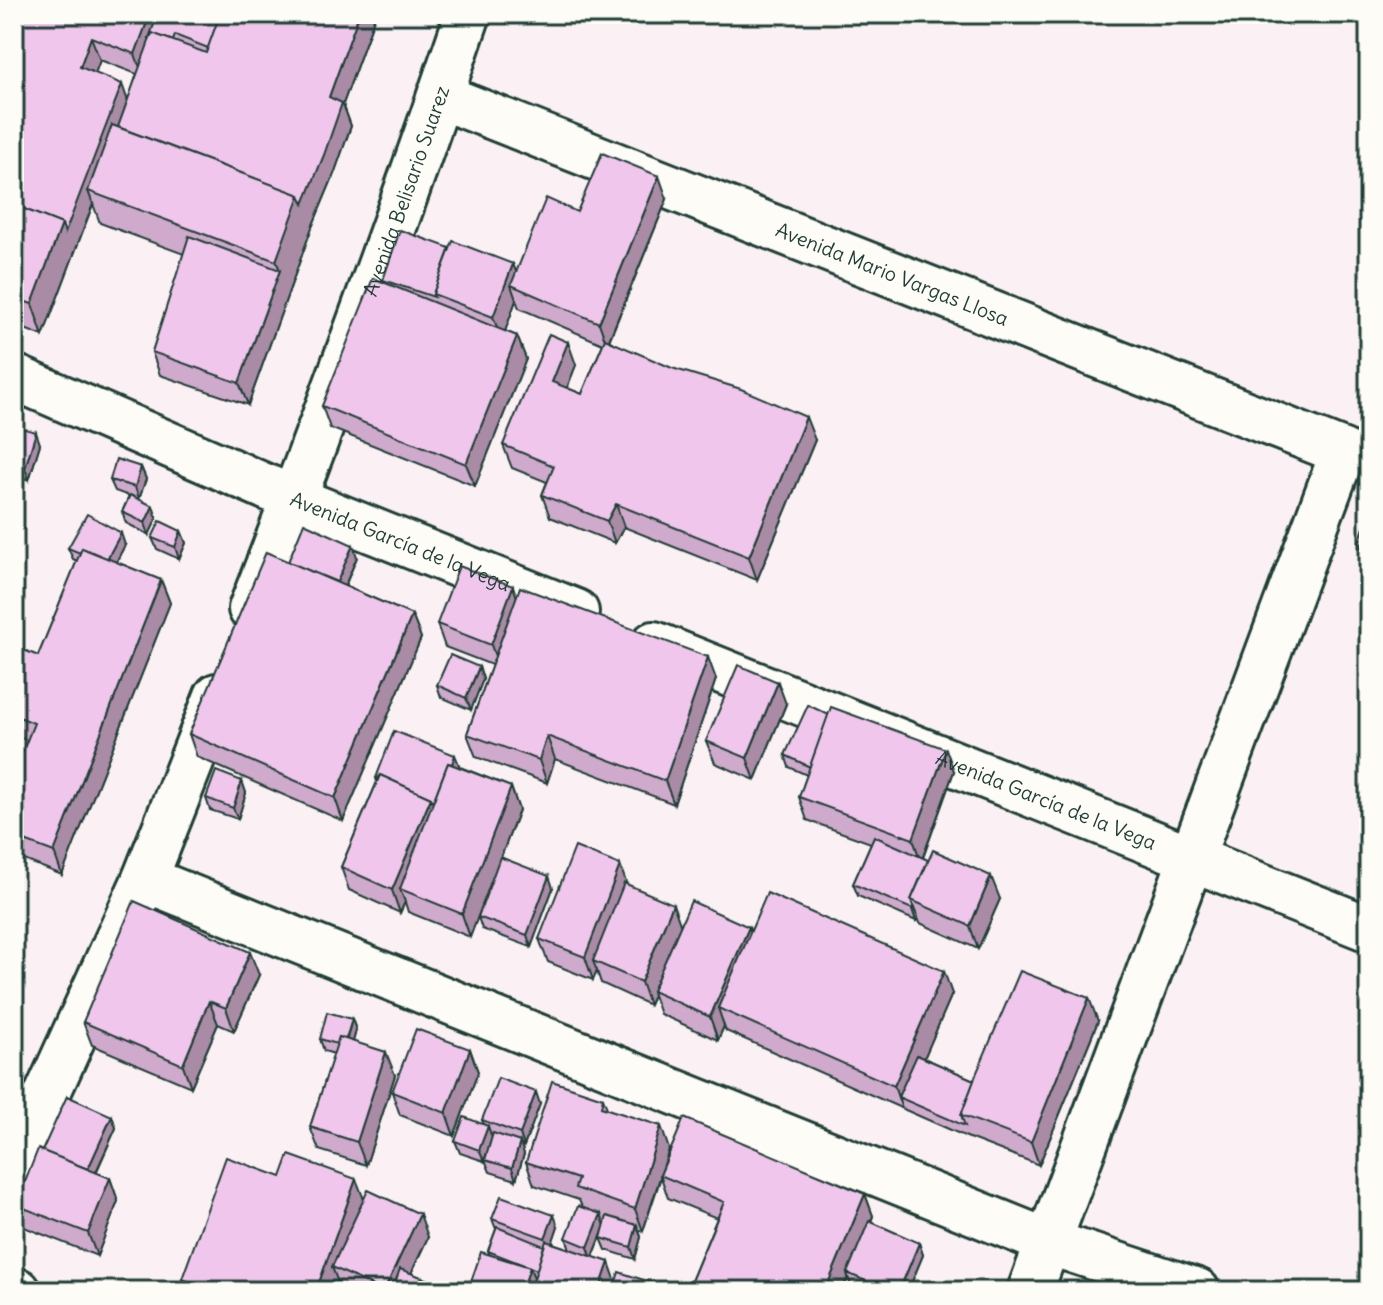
<svg xmlns="http://www.w3.org/2000/svg" width="1383" height="1305" viewBox="0 0 1383 1305" font-family="Delius,sans-serif">
	<style>
		.lines { fill: none; stroke-linecap: round; stroke-linejoin: round }
		.minor-casing { stroke: #1f3d34; stroke-width: 50 }
		.minor { stroke: #fdfcf7; stroke-width: 44 }
		.wall { fill: #cfaacc; stroke: #1f3d34; stroke-width: 2; fill-rule: evenodd }
		.shaded-wall { fill: #a98ba6; stroke: #1f3d34; stroke-width: 2 }
		.building { fill: #f1c6ed; stroke: #1f3d34; stroke-width: 2 }
		.labels { text-anchor: middle; stroke-width: 8; stroke-linejoin: round; paint-order: stroke }
		.street-label { font-size: 20px; fill: #1f3d34; stroke: #fdfcf7 }
	</style>
	<rect width="100%" height="100%" fill="#fbf1f5"/>
	<filter id="ink" filterUnits="userSpaceOnUse"><feTurbulence type="fractalNoise" baseFrequency=".0125" numOctaves="2"/><feDisplacementMap in="SourceGraphic" scale="16" xChannelSelector="R" yChannelSelector="G"/><feConvolveMatrix kernelMatrix="1 2 1 2 8 2 1 2 1" color-interpolation-filters="sRGB"/></filter>
	<g filter="url(#ink)">
		<g class="lines">
			<g class="minor-casing">
				<g id="minor">
					<path id="s1" d="M440 96 1343 452 1030 1291"/>
					<path id="s2" d="M14 377 294 499 576 612"/>
					<path id="s3" d="M251 609C328 413 400 214 468 14"/>
					<path id="s4" d="M654 644 1369 929"/>
					<polyline points="145,879 1048,1242 1197,1291"/>
					<polyline points="14,1167 145,879 217,696"/>
					<polyline points="14,1290 18,1291"/>
				</g>
			</g>
			<use href="#minor" class="minor"/>
		</g>
		<g class="wall">
			<path d="M14 14H374L375 16 343 104 351 126 333 177 312 227 248 405 160 375 152 352 184 254 100 223 93 204 43 336 14 325ZM100 60 137 74 128 101 95 73Z"/>
			<polygon points="667,199 609,341 815,440 757,580 624,527 615,543 550,517 542,495 547,482 512,468 503,445 576,365 567,388 582,394 603,344 519,308 516,300 505,331 517,336 526,359 475,486 330,428 322,406 384,282 383,280 450,248 513,264 516,272 577,212"/>
			<polygon points="14,426 40,444 29,480 14,475"/>
			<polygon points="141,467 146,479 139,499 157,518 149,535 126,523 122,512 129,496 115,491 110,480"/>
			<polygon points="1369,513 1369,566 1367,565 1359,543"/>
			<polygon points="181,531 186,543 179,559 157,549 152,538"/>
			<polygon points="125,545 116,562 161,580 170,603 62,875 14,856 14,773 27,740 14,735 14,646 38,656 77,561 73,559 68,548"/>
			<polygon points="357,557 345,586 412,615 421,638 343,821 197,757 189,734 288,562"/>
			<polygon points="517,597 716,679 674,804 555,759 547,783 476,757 467,734 492,665 445,647 437,624"/>
			<polygon points="479,667 483,679 471,710 441,697 437,685"/>
			<polygon points="786,704 755,780 715,763 706,741"/>
			<polygon points="785,755 954,771 923,858 1000,899 978,949 920,923 918,918 916,921 858,896 853,884 871,843 807,820 799,797 807,775 789,767"/>
			<polygon points="460,767 511,787 519,810 501,857 553,888 531,947 482,929 478,917 486,894 470,937 408,912 405,902 400,913 349,890 341,867 377,782 376,778"/>
			<polygon points="242,781 246,793 238,819 210,810 206,798"/>
			<polygon points="627,885 681,924 749,927 750,932 952,994 924,1058 974,1080 1098,1021 1039,1165 969,1138 726,1031 724,1026 718,1040 660,1014 653,995 649,1005 601,983 597,971 593,980 548,962 539,939"/>
			<polygon points="259,975 234,1031 218,1024 191,1087 92,1045 83,1022"/>
			<polygon points="352,1019 356,1030 353,1041 395,1075 366,1165 319,1150 310,1127 334,1054 324,1051 320,1039"/>
			<polygon points="470,1049 478,1072 454,1136 400,1115 392,1092"/>
			<polygon points="603,1098 607,1108 669,1149 664,1167 865,1194 873,1216 871,1222 919,1243 923,1255 908,1291 866,1291 851,1285 848,1277 842,1291 691,1291 689,1286 717,1218 668,1198 661,1177 643,1231 639,1230 641,1237 635,1259 606,1250 601,1238 602,1234 593,1257 616,1281 678,1291 468,1291 490,1255 488,1251 496,1229 492,1219 558,1226 552,1243 570,1249 566,1238 582,1207 579,1200 534,1185 526,1162"/>
			<polygon points="540,1104 524,1146 521,1145 524,1154 516,1180 490,1172 485,1160 490,1144 484,1161 460,1153 455,1141 484,1125 482,1120"/>
			<polygon points="112,1116 116,1128 96,1173 110,1178 118,1201 97,1256 24,1227 16,1205 42,1151"/>
			<polygon points="281,1177 364,1199 428,1237 411,1273 450,1291 343,1291 341,1290 337,1280 333,1291 186,1291 182,1279"/>
		</g>
		<g class="shaded-wall">
			<polygon points="150,14 167,14 149,38 153,50 143,76 135,54"/>
			<polygon points="359,14 374,14 375,16 343,104 351,126 333,177 312,227 248,405 239,383 280,270 276,261 329,97"/>
			<polygon points="91,37 100,60 89,90 80,67"/>
			<polygon points="122,84 130,107 88,191 93,204 43,336 32,304 62,224"/>
			<polygon points="659,176 667,199 607,345 599,323"/>
			<polygon points="513,264 522,287 511,285 516,300 502,340 493,317"/>
			<polygon points="517,336 526,359 475,486 466,464"/>
			<polygon points="568,342 576,365 560,405 552,382"/>
			<polygon points="806,417 815,440 757,580 749,557"/>
			<polygon points="36,432 40,444 29,480 25,468"/>
			<polygon points="141,467 146,479 139,499 135,487"/>
			<polygon points="616,504 624,527 615,543 607,521"/>
			<polygon points="153,506 157,518 149,535 145,523"/>
			<polygon points="181,531 186,543 179,559 175,547"/>
			<polygon points="121,533 125,545 108,578 103,566"/>
			<polygon points="353,545 357,557 338,602 333,590"/>
			<polygon points="161,580 170,603 62,875 54,852"/>
			<polygon points="513,586 521,609 499,667 491,645"/>
			<polygon points="412,615 421,638 343,821 335,798"/>
			<polygon points="708,657 716,679 674,804 665,781"/>
			<polygon points="479,667 483,679 471,710 466,698"/>
			<polygon points="778,682 786,704 755,780 747,758"/>
			<polygon points="547,736 555,759 547,783 539,760"/>
			<polygon points="946,749 954,771 921,862 913,839"/>
			<polygon points="455,755 460,767 436,803"/>
			<polygon points="242,781 246,793 238,819 233,808"/>
			<polygon points="511,787 519,810 470,937 462,914"/>
			<polygon points="431,798 440,820 400,889 405,902 400,913 392,890"/>
			<polygon points="620,865 628,888 593,961 597,971 593,980 585,957"/>
			<polygon points="549,876 553,888 531,947 527,935"/>
			<polygon points="991,876 1000,899 978,949 970,926"/>
			<polygon points="673,904 681,927 652,991 653,995 649,1005 641,982"/>
			<polygon points="913,906 918,918 916,921 912,909"/>
			<polygon points="749,927 757,950 718,1008 724,1026 718,1040 710,1017"/>
			<polygon points="250,952 259,975 234,1031 226,1008"/>
			<polygon points="14,966 22,989 14,1011"/>
			<polygon points="944,971 952,994 906,1100 898,1097 902,1109 894,1086"/>
			<polygon points="1089,998 1098,1021 1039,1165 1031,1142"/>
			<polygon points="209,1001 218,1024 191,1087 183,1065"/>
			<polygon points="352,1019 356,1030 349,1058 345,1046"/>
			<polygon points="470,1049 478,1072 454,1136 446,1113"/>
			<polygon points="386,1052 395,1075 366,1165 357,1142"/>
			<polygon points="536,1092 540,1104 524,1146 520,1134"/>
			<polygon points="112,1116 116,1128 90,1185 86,1173"/>
			<polygon points="488,1126 492,1138 484,1161 479,1150"/>
			<polygon points="661,1126 669,1149 643,1231 635,1209"/>
			<polygon points="520,1142 524,1154 516,1180 512,1168"/>
			<polygon points="110,1178 118,1201 97,1256 88,1233"/>
			<polygon points="356,1179 365,1202 332,1267 337,1280 333,1291 316,1291"/>
			<polygon points="865,1194 873,1216 849,1274 847,1273 848,1277 842,1291 825,1291"/>
			<polygon points="420,1214 428,1237 403,1291 384,1291"/>
			<polygon points="601,1214 605,1226 592,1259 588,1247"/>
			<polygon points="554,1215 558,1226 550,1250 545,1238"/>
			<polygon points="637,1225 641,1237 635,1259 631,1247"/>
			<polygon points="919,1243 923,1255 908,1291 899,1291"/>
			<polygon points="609,1262 617,1285 615,1291 599,1291"/>
			<polygon points="530,1267 538,1290 538,1291 522,1291"/>
		</g>
		<g class="building">
			<polygon points="14,14 150,14 135,54 91,37 80,67 122,84 65,233 62,224 14,205"/>
			<polygon points="158,14 220,14 208,48 175,35 173,41 152,33 150,39 149,38"/>
			<polygon points="220,14 359,14 329,97 342,103 324,155 304,204 300,195 118,127 152,33 206,53"/>
			<polygon points="112,125 300,195 276,261 88,191"/>
			<polygon points="602,153 659,176 599,323 511,285 546,198 577,212"/>
			<polygon points="14,205 62,224 32,304 14,298"/>
			<polygon points="400,230 450,248 433,294 434,297 383,280"/>
			<polygon points="189,236 280,270 239,383 152,352"/>
			<polygon points="453,241 513,264 493,317 433,294"/>
			<polygon points="373,278 517,336 466,464 322,406"/>
			<polygon points="549,334 568,342 552,382 582,394 605,339 672,368 741,389 806,417 749,557 616,504 607,521 542,495 554,466 503,445"/>
			<polygon points="14,426 36,432 25,468 14,465"/>
			<polygon points="116,459 141,467 135,487 110,480"/>
			<polygon points="130,495 153,506 145,523 122,512"/>
			<polygon points="1369,513 1369,546 1359,543"/>
			<polygon points="87,514 121,533 107,559 82,548 80,553 68,548"/>
			<polygon points="160,521 181,531 175,547 152,538"/>
			<polygon points="304,523 353,545 337,582 288,562"/>
			<polygon points="82,548 161,580 54,852 14,837 14,773 34,723 14,715 14,646 38,656"/>
			<polygon points="266,552 412,615 335,798 189,734"/>
			<polygon points="459,566 513,586 491,645 437,624"/>
			<polygon points="520,587 708,657 665,781 547,736 539,760 467,734"/>
			<polygon points="450,655 479,667 466,698 437,685"/>
			<polygon points="738,665 778,682 747,758 706,741"/>
			<polygon points="808,705 829,715 810,767 785,755"/>
			<polygon points="831,707 946,749 913,839 799,797"/>
			<polygon points="394,731 455,755 452,764 448,763 433,802 431,798 380,775 378,779 376,778"/>
			<polygon points="448,763 511,787 462,914 400,889"/>
			<polygon points="216,771 242,781 233,808 206,798"/>
			<polygon points="380,775 431,798 392,890 341,867"/>
			<polygon points="874,836 928,860 911,900 913,906 912,909 853,884"/>
			<polygon points="575,847 620,865 585,957 539,939"/>
			<polygon points="933,850 991,876 970,926 911,900"/>
			<polygon points="500,857 549,876 527,935 478,917"/>
			<polygon points="624,883 673,904 641,982 593,961"/>
			<polygon points="767,893 944,971 894,1086 718,1008"/>
			<polygon points="134,901 250,952 226,1008 209,1001 183,1065 83,1022"/>
			<polygon points="691,901 749,927 710,1017 652,991"/>
			<polygon points="1020,971 1089,998 1031,1142 961,1115 977,1072"/>
			<polygon points="327,1012 352,1019 346,1039 339,1037 337,1044 320,1039"/>
			<polygon points="416,1029 470,1049 446,1113 392,1092"/>
			<polygon points="339,1037 386,1052 357,1142 310,1127"/>
			<polygon points="917,1055 974,1080 961,1115 965,1126 898,1097"/>
			<polygon points="498,1078 536,1092 520,1134 482,1120"/>
			<polygon points="552,1081 603,1098 601,1107 661,1126 635,1209 575,1188 578,1179 526,1162"/>
			<polygon points="67,1096 112,1116 88,1169 42,1151"/>
			<polygon points="464,1117 488,1126 479,1150 455,1141"/>
			<polygon points="684,1118 865,1194 825,1291 701,1291 689,1286 724,1202 660,1175"/>
			<polygon points="493,1133 520,1142 512,1168 485,1160"/>
			<polygon points="38,1149 110,1178 88,1233 16,1205"/>
			<polygon points="289,1155 356,1179 316,1291 215,1291 182,1279 226,1157 281,1177"/>
			<polygon points="368,1190 420,1214 384,1291 332,1267"/>
			<polygon points="501,1196 554,1215 545,1238 492,1219"/>
			<polygon points="578,1206 601,1214 588,1247 566,1238"/>
			<polygon points="607,1216 637,1225 631,1247 601,1238"/>
			<polygon points="869,1221 919,1243 899,1291 889,1291 847,1273"/>
			<polygon points="497,1227 544,1246 537,1270 488,1251"/>
			<polygon points="546,1241 609,1262 599,1291 530,1291"/>
			<polygon points="481,1252 530,1267 522,1291 468,1291"/>
			<polygon points="400,1269 448,1287 446,1291 392,1291"/>
			<polygon points="619,1272 678,1291 613,1291"/>
		</g>
	</g>
	<g class="labels">
		<g class="street-label">
			<text dy="7" stroke="none"><textPath href="#s3" startOffset="446">Avenida Belisario Suarez</textPath></text>
			<text dy="7" stroke="none"><textPath href="#s1" startOffset="486">Avenida Mario Vargas Llosa</textPath></text>
			<text dy="7" stroke="none"><textPath href="#s2" startOffset="420">Avenida García de la Vega</textPath></text>
			<text dy="7" stroke="none"><textPath href="#s4" startOffset="422">Avenida García de la Vega</textPath></text>
		</g>
	</g>
	<rect width="1383" height="1305" fill="none" stroke="#fdfcf7" stroke-width="48"/>
	<rect x="24" y="24" width="1335" height="1257" fill="none" stroke="#1f3d34" stroke-width="3" filter="url(#ink)"/>
</svg>
